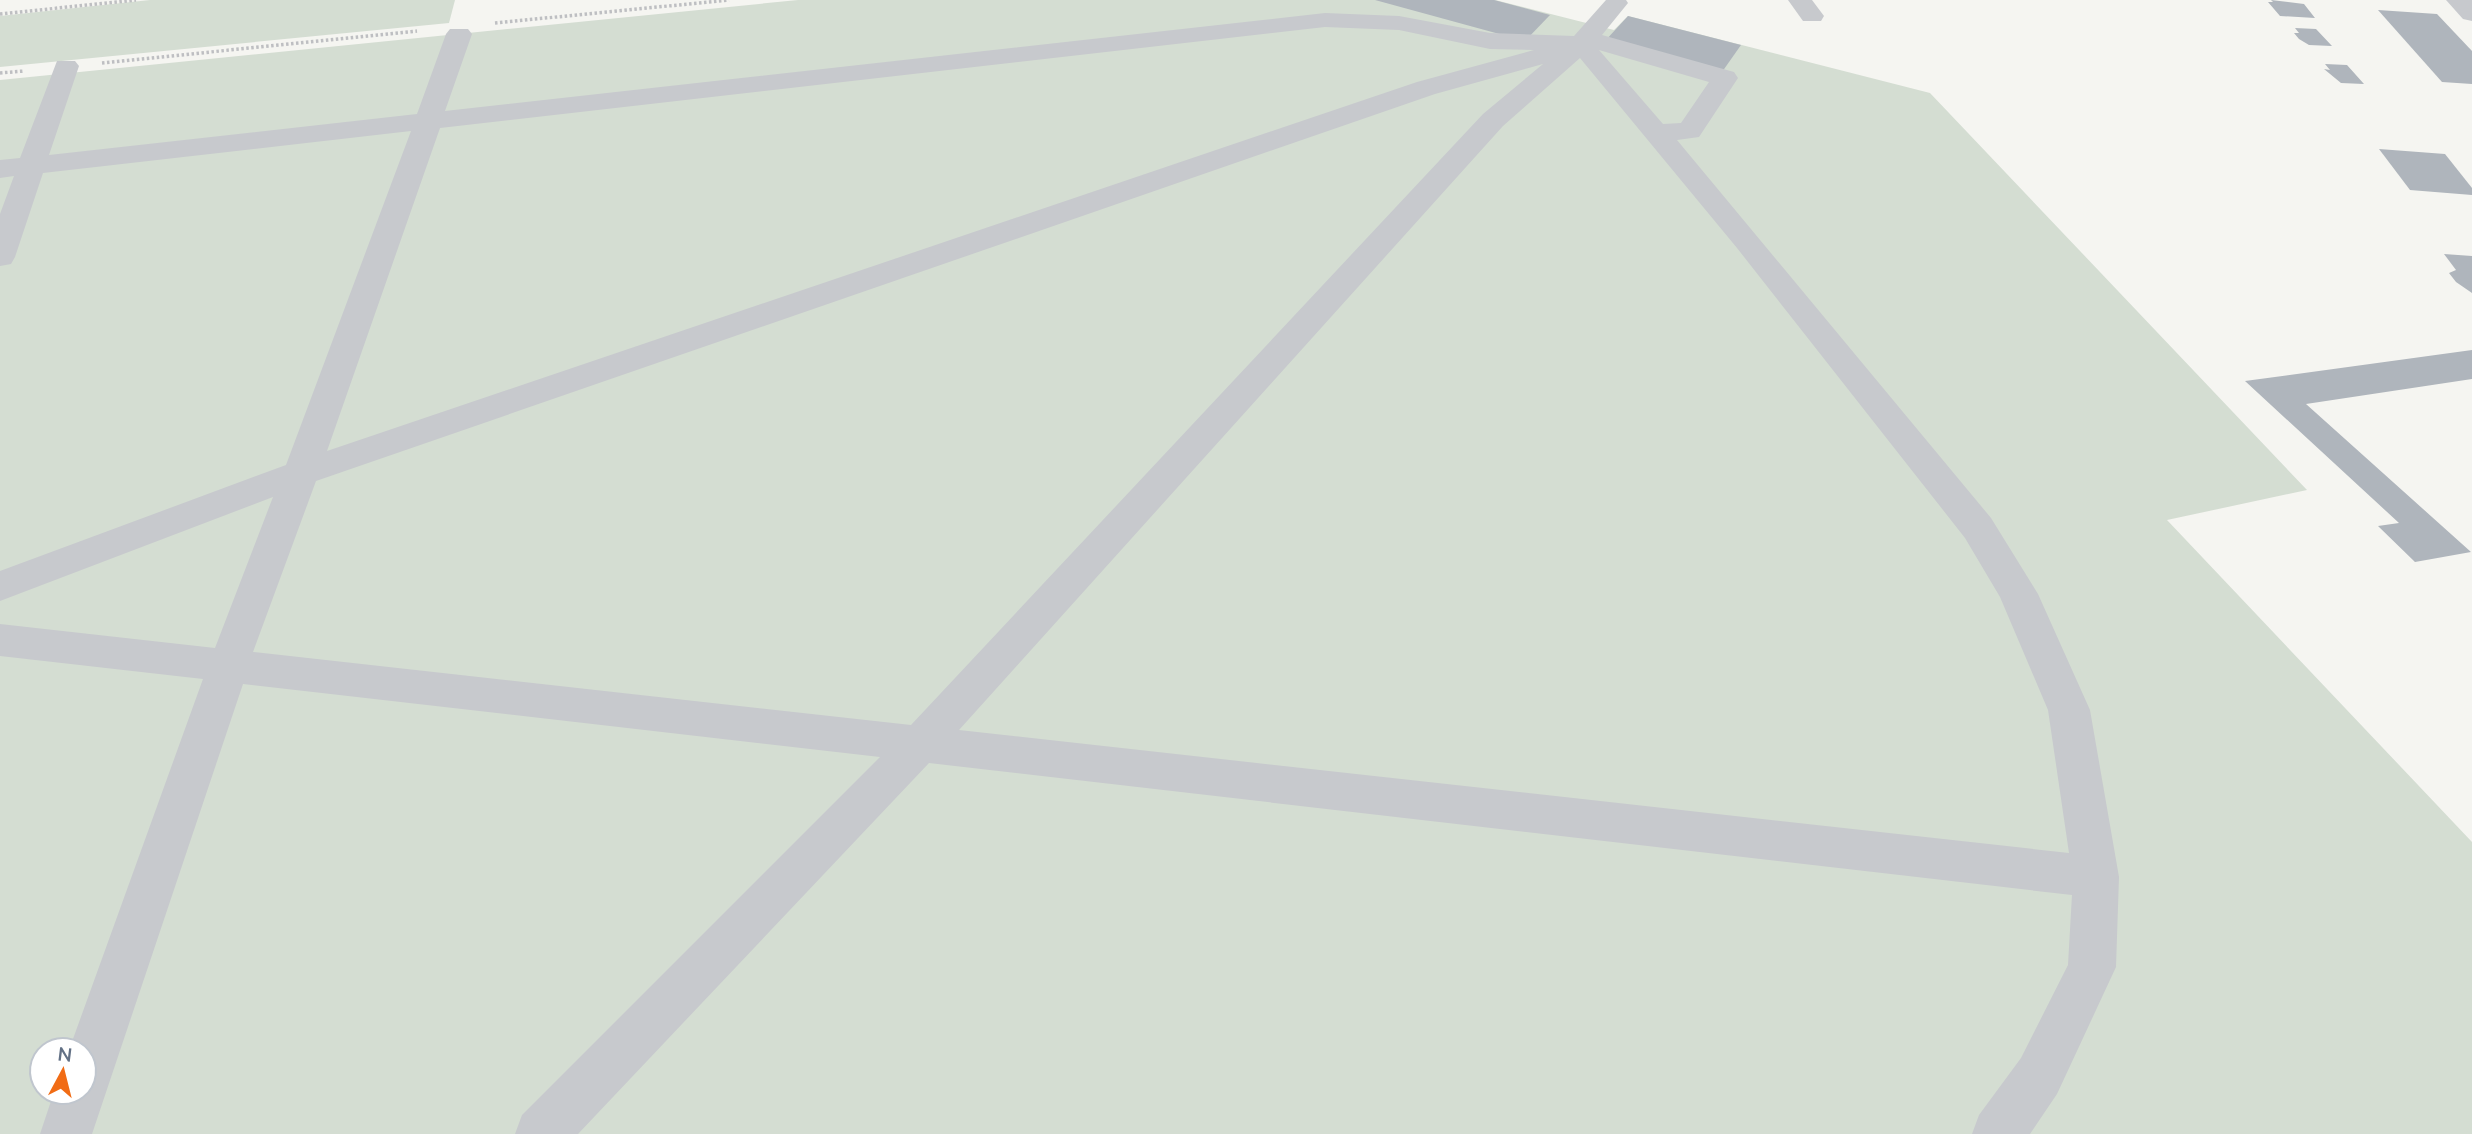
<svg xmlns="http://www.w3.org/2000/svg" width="2472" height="1134" viewBox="0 0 2472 1134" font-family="Mulish,sans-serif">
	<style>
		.green { fill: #d4ddd2; fill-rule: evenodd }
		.building { fill: #afb5bc }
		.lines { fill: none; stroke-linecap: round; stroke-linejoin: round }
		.path { stroke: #bebfc2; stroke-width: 3.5; stroke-dasharray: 2.5 2.5; stroke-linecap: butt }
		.minor { fill: #c7c9cd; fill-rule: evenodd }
	</style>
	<rect width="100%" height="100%" fill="#f5f5f1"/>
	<g class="green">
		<polygon points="150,0 455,0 449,23 0,67 0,16"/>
		<path d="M798 0H1495L1614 30 1628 16 1930 93 2307 490 2167 520 2472 842V1134H0V80ZM42 1050H84V1092H42Z"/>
	</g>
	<g class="building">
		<polygon points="1375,0 1494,0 1550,15 1525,41"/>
		<polygon points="2271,0 2304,4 2315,18 2280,16 2268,2 2273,2"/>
		<polygon points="2378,10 2437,14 2472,51 2472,84 2442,82"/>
		<polygon points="1628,16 1741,45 1722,72 1605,41"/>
		<polygon points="2295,28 2316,29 2332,46 2309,45 2299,39 2294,33 2299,33"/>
		<polygon points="2325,64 2347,65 2364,84 2341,83 2324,69 2330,70"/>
		<polygon points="2379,149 2445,154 2472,188 2472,195 2410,190"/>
		<polygon points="2444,254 2472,256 2472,293 2456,282 2449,273 2456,270"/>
		<polygon points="2472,350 2472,379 2306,404 2471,552 2415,562 2378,526 2399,523 2245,381"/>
	</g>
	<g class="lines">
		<g class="path">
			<polyline points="0,14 136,0"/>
			<polyline points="495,23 729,0"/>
			<polyline points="102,63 417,31"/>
			<polyline points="0,73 24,71"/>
		</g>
		<g class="minor">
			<path d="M1606 0H1626L1628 3 1602 35 1734 72 1738 78 1699 137 1677 140 1991 518 2038 594 2090 710 2119 877 2116 967 2057 1094 2030 1134H1972L1979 1115 2021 1058 2068 965 2072 895 929 763 578 1134H515L522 1115 880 757 243 684 92 1134H40L54 1092H84V1050H69L203 679 0 656V624L215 648 273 497 0 601V571L286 465 411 131 43 173 15 257 11 264 0 266V214L14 176 0 178V160L20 158 57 61H75L79 66 49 155 417 114 446 34 450 29H468L472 34 445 111 1325 13 1399 16 1490 33 1574 36ZM1325 27 1399 30 1490 49 1534 50 1417 82 327 451 440 128ZM1599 50 1709 82 1681 123 1663 124ZM1580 58 1737 248 1965 538 2000 597 2048 710 2069 853 959 730 1503 126ZM1543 64 1483 114 911 725 253 652 316 481 1435 94Z"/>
			<polygon points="1788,0 1812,0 1824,16 1821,21 1803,21"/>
			<polygon points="2446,0 2472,0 2472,21 2463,19"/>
		</g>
	</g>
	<g transform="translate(63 1071) rotate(7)"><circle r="33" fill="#ffffff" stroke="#c0c6ce" stroke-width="2"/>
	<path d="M0-5L12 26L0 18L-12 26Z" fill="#f16c15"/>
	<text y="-10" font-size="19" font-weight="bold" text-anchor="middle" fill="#627085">N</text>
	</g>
</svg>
